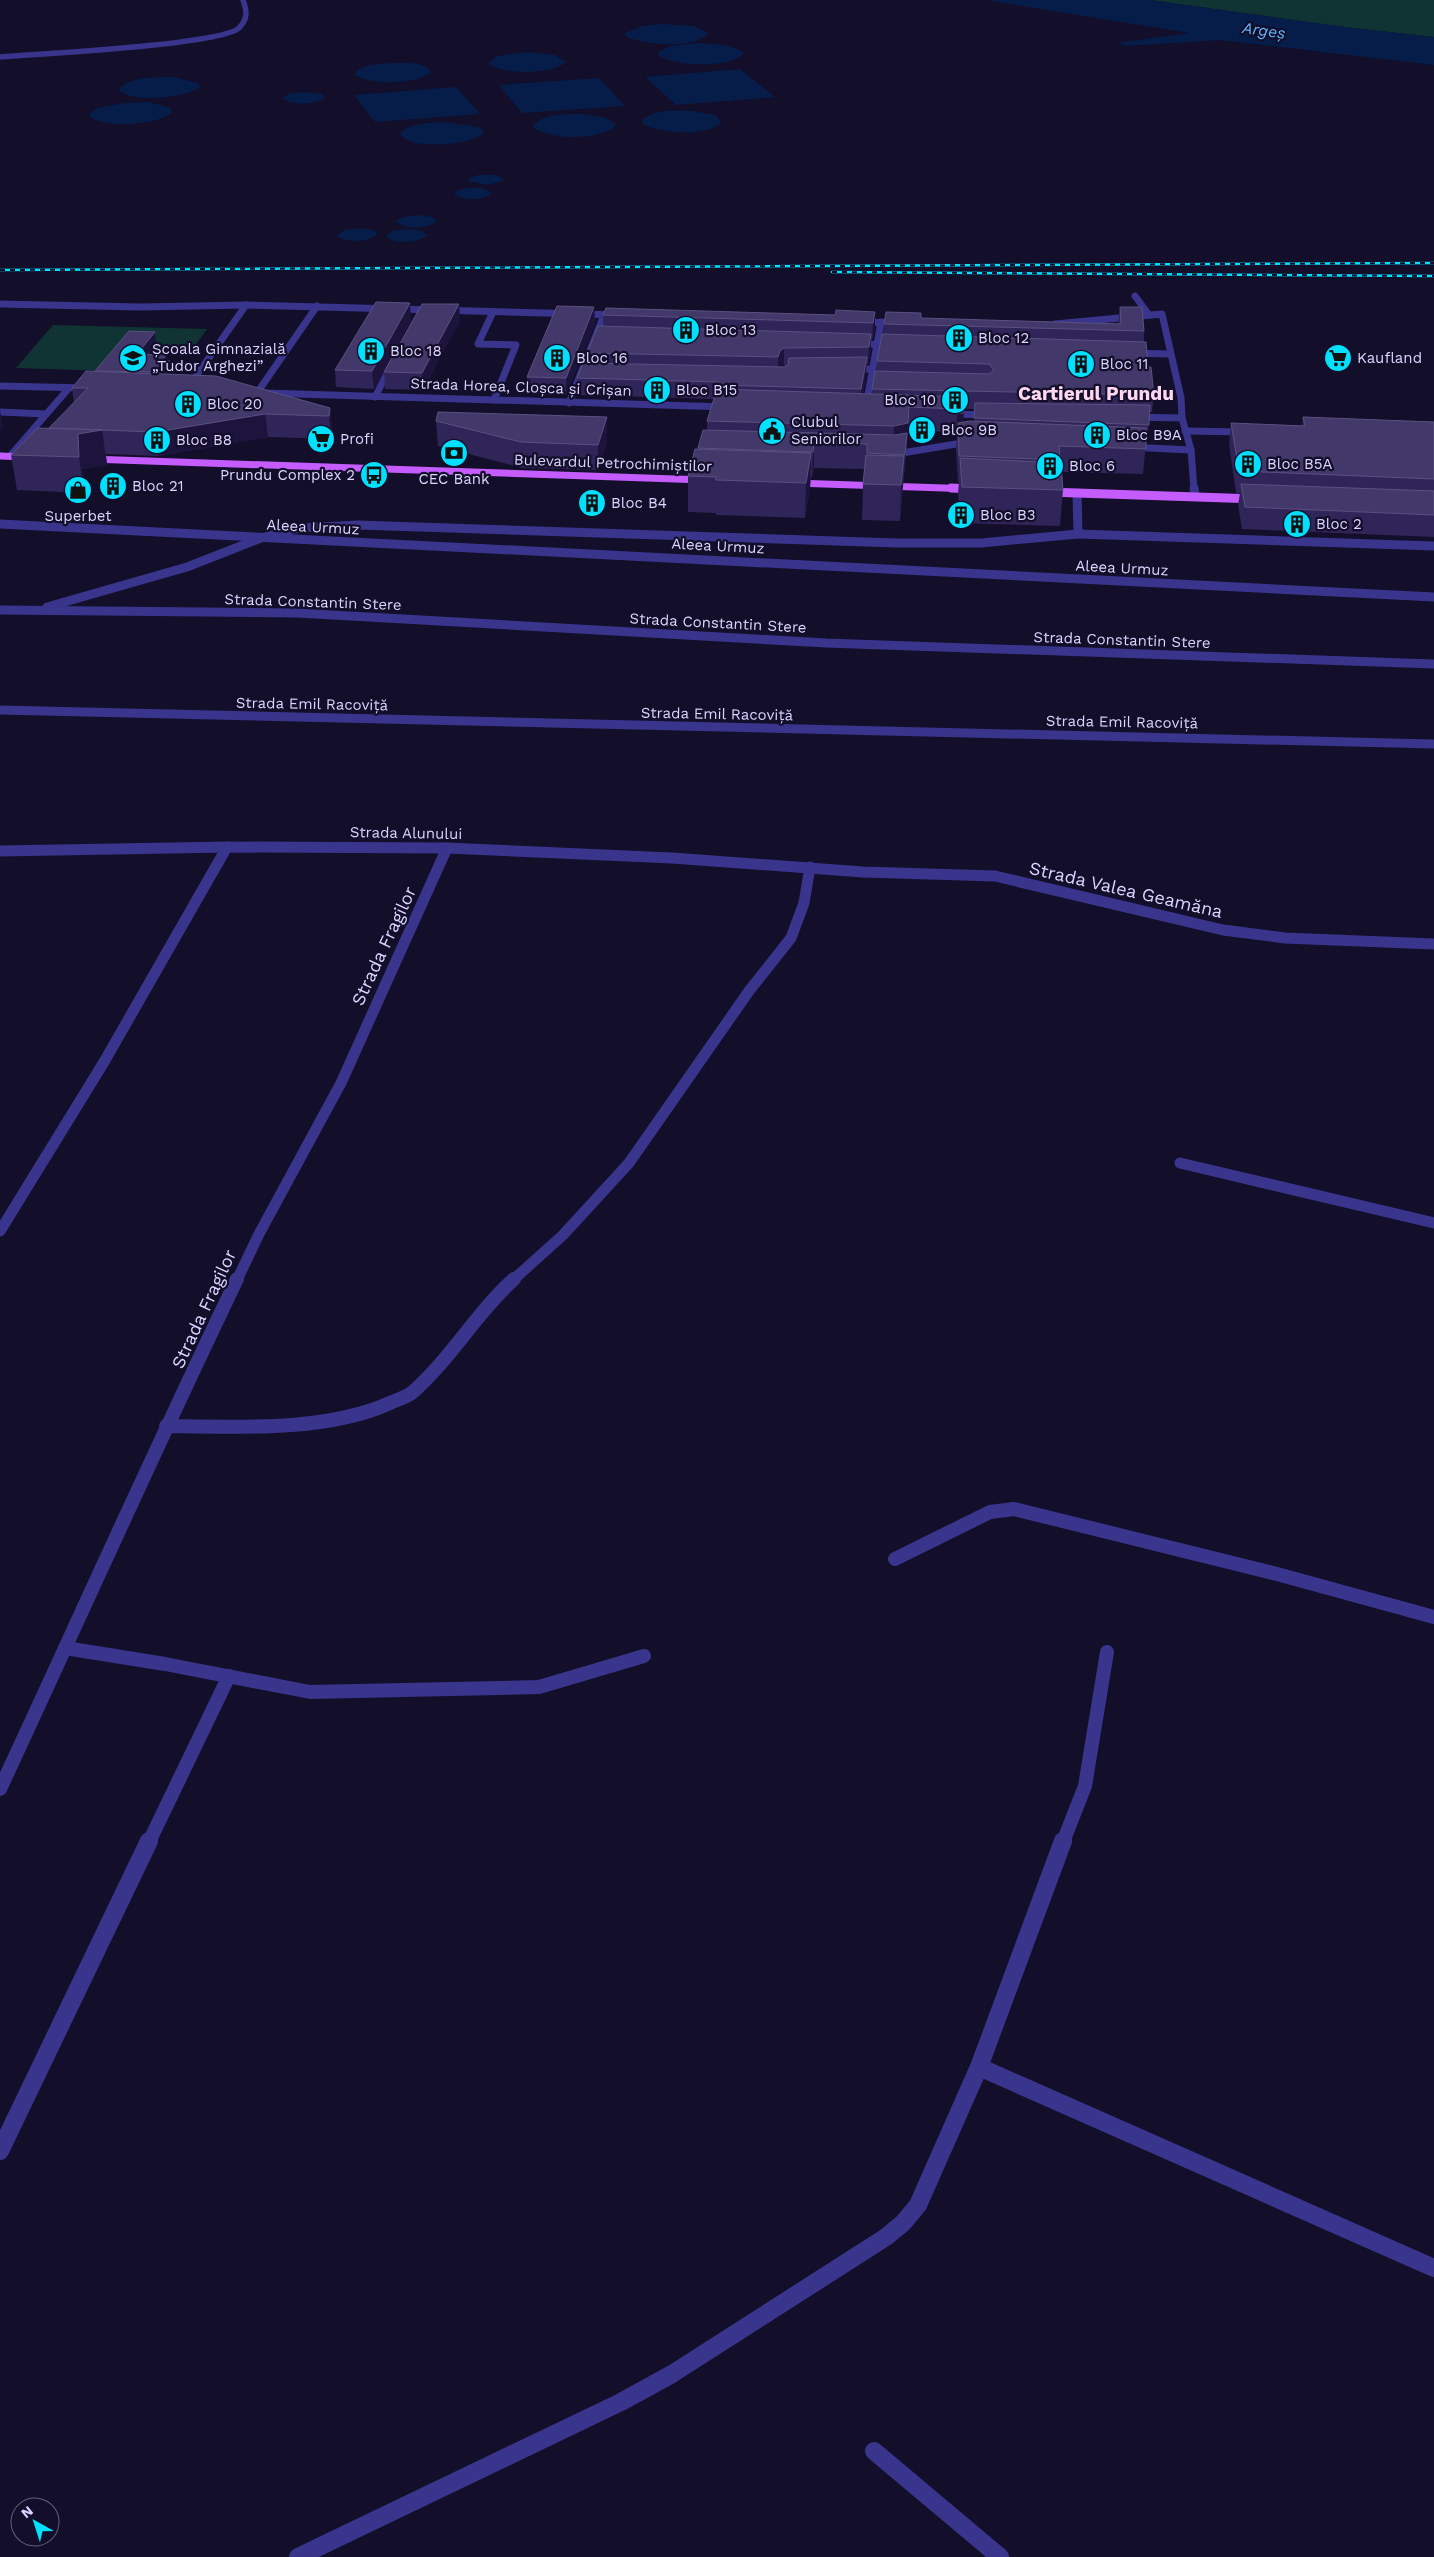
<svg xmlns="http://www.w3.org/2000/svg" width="1434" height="2557" viewBox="0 0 1434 2557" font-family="'Work Sans',sans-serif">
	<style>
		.green { fill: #103333 }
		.water { fill: #061d4a }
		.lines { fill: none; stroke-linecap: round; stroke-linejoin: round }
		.minor-far5 { stroke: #39358c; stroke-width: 5.5 }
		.minor-far4 { stroke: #39358c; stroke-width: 7 }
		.minor-far3 { stroke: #39358c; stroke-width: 9 }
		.minor-far2 { stroke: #39358c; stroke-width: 11 }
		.minor-far1 { stroke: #39358c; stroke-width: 14 }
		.minor { stroke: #39358c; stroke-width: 18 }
		.primary-far1 { stroke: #c55cff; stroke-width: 7 }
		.primary { stroke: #c55cff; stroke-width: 9 }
		.rail-casing { stroke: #01e1ff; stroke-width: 2.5 }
		.rail { stroke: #130e29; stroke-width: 2; stroke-dasharray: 5; stroke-linecap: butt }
		.wall { fill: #302558; fill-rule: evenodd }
		.shaded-wall { fill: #1d143d }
		.building { fill: #42386a; stroke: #5a5181 }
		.labels { text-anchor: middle; stroke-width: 4.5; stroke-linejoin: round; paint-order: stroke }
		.far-poi-label { font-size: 15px; fill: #dbd5ff; stroke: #130e29; text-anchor: start }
		.far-street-label { font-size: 15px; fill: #dbd5ff; stroke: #130e29 }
		.far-water-label { font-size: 16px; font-style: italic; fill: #63b4ff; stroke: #130e29 }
		.street-label { font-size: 18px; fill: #dbd5ff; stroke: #130e29 }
		.far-district-label { font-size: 19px; font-weight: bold; fill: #ffd7f0; stroke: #130e29 }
	</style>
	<rect width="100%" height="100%" fill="#130e29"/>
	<g class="green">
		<polygon points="1150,0 1434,0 1434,37 1344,27"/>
		<polygon points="53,325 207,329 192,350 153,349 156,345 109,371 16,368"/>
	</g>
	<g class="water">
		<polygon points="986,0 1150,0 1344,27 1434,37 1434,65 1220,40 1127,46 1117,43 1189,33"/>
		<path d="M663 24 694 26 708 33C699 49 638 46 625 35V33L642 26Z"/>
		<path d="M698 43 725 45 742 51 743 54C727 69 677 66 659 56L658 52 671 46Z"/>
		<path d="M527 52 555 55 566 62C554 75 500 75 488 63L498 56Z"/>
		<path d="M391 63C403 63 425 61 431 72 419 85 369 85 355 75L357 70 370 65Z"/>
		<polygon points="740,69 775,97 676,105 645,77"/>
		<path d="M173 77 198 83 200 87C187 98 128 104 119 89 131 76 157 77 173 77Z"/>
		<polygon points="599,78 625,106 522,113 499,85"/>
		<polygon points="456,87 480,114 375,122 354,95"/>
		<path d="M304 92 322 94 325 98C314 105 292 106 282 98L291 93Z"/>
		<path d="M125 103 149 102 171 108 172 112C161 125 100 130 89 115L97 108Z"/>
		<path d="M692 111 715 115 722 122C708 137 660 134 643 124L642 120C654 109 677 110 692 111Z"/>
		<path d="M583 114 606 118 616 124 614 128C594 139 554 141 534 128V124C546 113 568 114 583 114Z"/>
		<path d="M445 122 479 127 483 130V134C470 145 410 151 400 134 409 122 432 123 445 122Z"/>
		<polygon points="478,175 497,175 505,180 488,185 468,181 469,178"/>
		<path d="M469 188H482L492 193C484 201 464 201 454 194L458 190Z"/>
		<path d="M418 215 432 217 437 221C428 229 404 230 396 221L403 217Z"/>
		<path d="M360 228 374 230 378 234C369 242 345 244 337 235L345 230Z"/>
		<path d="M408 229 422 231 427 235C419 243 394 245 386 236L393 231Z"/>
	</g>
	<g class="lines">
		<path class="minor-far5" d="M0 57C37 54 220 45 239 28 248 19 247 11 243 0"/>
		<g class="minor-far4">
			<polyline points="1135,296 1149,315"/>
			<polyline points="0,304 140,307 246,305 618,315"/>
			<polyline points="493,312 478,344 516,345 494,400"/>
			<polyline points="858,322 901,323"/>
			<polyline points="1055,324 1162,314 1181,398 1182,418 1191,450 1194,489"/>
			<polyline points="854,344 897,345"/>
			<polyline points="1129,353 1169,354"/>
			<polyline points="850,369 873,369"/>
			<polyline points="0,386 87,388"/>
			<polyline points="187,389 246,305"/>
			<polyline points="257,393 317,306"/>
			<polyline points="265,393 727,407"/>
			<polyline points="375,397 392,364"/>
			<polyline points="569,403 604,315"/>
			<polyline points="865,411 881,322"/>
			<polyline points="0,412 46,414"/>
			<polyline points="947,414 990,415"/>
			<polyline points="1132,417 1182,418"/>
			<polyline points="1185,431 1245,432"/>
			<polyline points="1128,447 1191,450"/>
			<polyline points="890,455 974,441"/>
			<polyline points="10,456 69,388"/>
		</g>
		<g class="minor-far3">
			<polyline points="1194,488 1195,496"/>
			<polyline points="0,524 1434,597"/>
			<polyline points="1078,534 1434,546"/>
			<polyline points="47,607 187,567 261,538 301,528 358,525 896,543 981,543 1078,534 1077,493"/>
			<polyline points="0,610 297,613 826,643 1434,664"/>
			<polyline points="0,710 1434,744"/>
		</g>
		<g class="minor-far2">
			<polyline points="0,851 227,847 447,848 672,858 863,872 995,876 1223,930 1285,938 1434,944"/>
			<polyline points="1180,1163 1434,1223"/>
			<polyline points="0,1231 104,1062 227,847"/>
			<polyline points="237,1280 259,1234 341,1083 447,848"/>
			<polyline points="513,1280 563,1235 629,1163 749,991 791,938 804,903 810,867"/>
		</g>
		<g class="minor-far1">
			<path d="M166 1426C236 1427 326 1432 390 1403 398 1399 408 1397 414 1391 452 1357 477 1312 514 1279"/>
			<polyline points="895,1559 990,1512 1014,1509 1277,1574 1434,1617"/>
			<polyline points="65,1648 165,1664 310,1692 539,1687 644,1656"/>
			<path d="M0 1789C79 1619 156 1447 237 1279"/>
			<polyline points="149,1842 229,1676"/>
			<polyline points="1063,1842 1085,1786 1107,1652"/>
		</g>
		<g class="minor">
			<polyline points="979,2067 1434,2268"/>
			<polyline points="0,2151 149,1841"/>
			<polyline points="874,2451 1000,2557"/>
			<polyline points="298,2557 621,2402 672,2374 886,2237 903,2223 918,2205 979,2067 1063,1841"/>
		</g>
		<g class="primary-far1">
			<polyline points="0,456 27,457"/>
			<polyline points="90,459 704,480"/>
			<polyline points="794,483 974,489"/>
		</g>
		<g class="primary">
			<polyline points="951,488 974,489"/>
			<polyline points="1047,492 1257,499"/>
		</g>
		<g class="rail-casing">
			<g id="rail">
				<polyline points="0,270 1434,263"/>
				<polyline points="832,272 1434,276"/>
			</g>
		</g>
		<use href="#rail" class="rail"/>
	</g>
	<g class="wall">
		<polygon points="594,307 595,324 566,395 528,394 527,377"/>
		<path d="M1120 307 1144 331V342L1154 395 1152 412H1150L1147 443H1146L1143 474 1062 472 1063 490 1060 526 960 523 958 493 959 482H958L956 448 957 438H956L955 432 908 431 900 521 862 520 863 484 864 469 814 468 812 477H811L810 488 805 518 716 515V513L688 512V476L698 448 707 430V421L714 399 578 395 577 378 588 363 587 353 603 326V315H835L875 312V328L872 340H871V350L868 364H867L866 374 863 394H872V389L877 371V361L883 334 884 324 921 318 1118 324ZM784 365H788L783 367H780ZM964 409H974V421L963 422Z"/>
		<polygon points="411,320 374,389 336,387 335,370"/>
		<polygon points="460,320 423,390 385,389 384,372"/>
		<polygon points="156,344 148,355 166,355 167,361 170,361 171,374 330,408 332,431 331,439 268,437 159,456 106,454 107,465 82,469 84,493 17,490 11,455 49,428 74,403 72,388 95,372 95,371"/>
		<polygon points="607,417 607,442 598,470 522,468 438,446 436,421"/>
		<polygon points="1303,417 1434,422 1434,537 1242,529 1238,505 1240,493 1236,493 1229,444 1231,423 1302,426"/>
	</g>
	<g class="shaded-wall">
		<polygon points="410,303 411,320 374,389 372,371"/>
		<polygon points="459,304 460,320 423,390 422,373"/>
		<polygon points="594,307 595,324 566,395 566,378"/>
		<polygon points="875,312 875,328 872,340 873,323"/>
		<polygon points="155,332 156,344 138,367 137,354"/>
		<polygon points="871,334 871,350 868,364 869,347"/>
		<polygon points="784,348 784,365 779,367 778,374 778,357 780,351"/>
		<polygon points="166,355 167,365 170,361 171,374 162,386 161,372 162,361"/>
		<polygon points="867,357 866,374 861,406 861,389"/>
		<polygon points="965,397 962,437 958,423 957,438 956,438 957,414"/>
		<polygon points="909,407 908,431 903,480 905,455 894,450 894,426"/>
		<polygon points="330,408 332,431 331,439 329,416"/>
		<polygon points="0,410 3,427 0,431"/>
		<polygon points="265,414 268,437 159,456 156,432"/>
		<polygon points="607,417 607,442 598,470 598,445"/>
		<polygon points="102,430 107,465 82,469 84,493 79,457 78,434"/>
		<polygon points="814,442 814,468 812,477 813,452"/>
		<polygon points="811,453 810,488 805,518 806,483"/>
		<polygon points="904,456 902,491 900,521 901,485"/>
	</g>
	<g class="building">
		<polygon points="376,302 410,303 372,371 335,370"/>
		<polygon points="422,304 459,304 422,373 384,372"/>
		<polygon points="557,306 594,307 566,378 527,377"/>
		<polygon points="1120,307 1142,307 1144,331 884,324 886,312 921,313 921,318 1121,324"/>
		<polygon points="606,308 835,315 836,310 875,312 873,323 603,315"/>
		<polygon points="598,326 871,334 869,347 784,348 780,351 778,357 587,353"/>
		<polygon points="129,331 155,332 137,354 166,355 162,361 170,361 161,372 95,371"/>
		<polygon points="882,334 1146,342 1148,367 1151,367 1154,395 872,389 875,371 989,374 994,370 989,364 877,361"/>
		<polygon points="867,357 861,389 718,385 719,382 577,378 583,363 783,367 788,365 789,358"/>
		<polygon points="86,371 216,376 330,408 329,416 265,414 156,432 49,428 88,388 72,388"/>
		<polygon points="717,389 965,397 963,413 957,414 957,409 909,407 908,423 894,426 707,421"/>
		<polygon points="975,403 1150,405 1149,425 974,418"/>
		<polygon points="438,412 607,417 598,445 521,442 436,421"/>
		<polygon points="1303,417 1434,422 1434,479 1239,471 1231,423 1305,426"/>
		<polygon points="969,421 1146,428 1146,449 1059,446 1060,460 959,456 958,423"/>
		<polygon points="37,428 102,430 78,434 79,457 11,455"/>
		<polygon points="703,430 895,435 907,433 905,455 867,453 867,444 814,442 813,452 698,448"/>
		<polygon points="695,449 811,453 806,483 716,480 716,477 688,476"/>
		<polygon points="866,455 904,456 901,485 863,484"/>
		<polygon points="960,458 1061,463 1063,490 962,487"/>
		<polygon points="1241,484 1434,491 1434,515 1245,507"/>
	</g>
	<defs>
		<g id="building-disc" transform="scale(1.4375)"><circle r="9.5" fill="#01e1ff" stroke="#130e29"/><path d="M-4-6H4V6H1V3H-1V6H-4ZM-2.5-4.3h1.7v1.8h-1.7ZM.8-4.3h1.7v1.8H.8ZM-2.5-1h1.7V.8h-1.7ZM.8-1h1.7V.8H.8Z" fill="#111"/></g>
		<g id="school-disc" transform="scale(1.4375)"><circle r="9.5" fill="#01e1ff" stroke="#130e29"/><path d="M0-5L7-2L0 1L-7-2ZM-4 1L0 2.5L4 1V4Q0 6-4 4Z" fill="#111"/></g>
		<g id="supermarket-disc" transform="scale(1.4375)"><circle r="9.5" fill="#01e1ff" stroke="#130e29"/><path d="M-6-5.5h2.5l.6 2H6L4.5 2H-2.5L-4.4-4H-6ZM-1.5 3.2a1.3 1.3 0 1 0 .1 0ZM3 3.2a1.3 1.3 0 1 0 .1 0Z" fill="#111"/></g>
		<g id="civic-disc" transform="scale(1.4375)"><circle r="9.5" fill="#01e1ff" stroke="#130e29"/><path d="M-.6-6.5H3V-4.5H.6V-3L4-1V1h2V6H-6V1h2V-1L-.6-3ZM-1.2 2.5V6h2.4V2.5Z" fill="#111"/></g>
		<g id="bank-disc" transform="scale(1.4375)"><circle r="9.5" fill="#01e1ff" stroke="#130e29"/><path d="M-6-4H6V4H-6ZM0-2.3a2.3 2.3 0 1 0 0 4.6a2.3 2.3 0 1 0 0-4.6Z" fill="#111"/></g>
		<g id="bus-disc" transform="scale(1.4375)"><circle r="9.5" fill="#01e1ff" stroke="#130e29"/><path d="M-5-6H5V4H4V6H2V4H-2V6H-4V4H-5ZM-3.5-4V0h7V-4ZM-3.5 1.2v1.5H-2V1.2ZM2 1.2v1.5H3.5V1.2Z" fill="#111"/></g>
		<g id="shop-disc" transform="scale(1.4375)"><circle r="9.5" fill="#01e1ff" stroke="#130e29"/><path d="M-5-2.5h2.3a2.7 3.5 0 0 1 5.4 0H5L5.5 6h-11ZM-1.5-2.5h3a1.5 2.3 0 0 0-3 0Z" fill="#111"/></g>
	</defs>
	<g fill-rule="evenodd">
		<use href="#building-disc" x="686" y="330"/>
		<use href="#building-disc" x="959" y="338"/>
		<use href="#building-disc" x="371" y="351"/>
		<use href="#school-disc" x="133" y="358"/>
		<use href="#building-disc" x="557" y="358"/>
		<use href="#supermarket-disc" x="1338" y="358"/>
		<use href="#building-disc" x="1081" y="364"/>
		<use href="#building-disc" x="657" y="390"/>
		<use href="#building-disc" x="955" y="400"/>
		<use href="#building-disc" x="188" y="404"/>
		<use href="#building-disc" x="922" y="430"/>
		<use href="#civic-disc" x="772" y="431"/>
		<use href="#building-disc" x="1097" y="435"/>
		<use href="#supermarket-disc" x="321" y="439"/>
		<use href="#building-disc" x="157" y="440"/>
		<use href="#bank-disc" x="454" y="453"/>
		<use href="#building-disc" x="1248" y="464"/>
		<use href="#building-disc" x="1050" y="466"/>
		<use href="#bus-disc" x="374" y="475"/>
		<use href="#building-disc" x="113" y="486"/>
		<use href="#shop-disc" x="78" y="490"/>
		<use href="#building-disc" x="592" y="503"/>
		<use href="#building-disc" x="961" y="515"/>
		<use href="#building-disc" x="1297" y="524"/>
	</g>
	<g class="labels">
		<g class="far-poi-label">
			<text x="705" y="335">Bloc 13</text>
			<text x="978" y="343">Bloc 12</text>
			<text x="152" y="354">Școala Gimnazială<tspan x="152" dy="17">„Tudor Arghezi”</tspan></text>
			<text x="390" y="356">Bloc 18</text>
			<text x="576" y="363">Bloc 16</text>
			<text x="1357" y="363">Kaufland</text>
			<text x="1100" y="369">Bloc 11</text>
			<text x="676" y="395">Bloc B15</text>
			<text x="936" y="405" text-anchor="end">Bloc 10</text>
			<text x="207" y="409">Bloc 20</text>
			<text x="791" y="427">Clubul<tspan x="791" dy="17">Seniorilor</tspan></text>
			<text x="941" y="435">Bloc 9B</text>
			<text x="1116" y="440">Bloc B9A</text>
			<text x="340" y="444">Profi</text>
			<text x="176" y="445">Bloc B8</text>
			<text x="1267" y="469">Bloc B5A</text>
			<text x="1069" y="471">Bloc 6</text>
			<text x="355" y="480" text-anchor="end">Prundu Complex 2</text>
			<text x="454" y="484" text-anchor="middle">CEC Bank</text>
			<text x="132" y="491">Bloc 21</text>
			<text x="611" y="508">Bloc B4</text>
			<text x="980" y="520">Bloc B3</text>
			<text x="78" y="521" text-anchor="middle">Superbet</text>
			<text x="1316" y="529">Bloc 2</text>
		</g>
		<g class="far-street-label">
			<text transform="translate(521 387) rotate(2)" y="5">Strada Horea, Cloșca și Crișan</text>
			<text transform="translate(613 463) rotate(2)" y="5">Bulevardul Petrochimiștilor</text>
			<text transform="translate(313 527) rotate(3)" y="5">Aleea Urmuz</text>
			<text transform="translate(718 546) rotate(3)" y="5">Aleea Urmuz</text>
			<text transform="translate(1122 568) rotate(3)" y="5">Aleea Urmuz</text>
			<text transform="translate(313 602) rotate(2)" y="5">Strada Constantin Stere</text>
			<text transform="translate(718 623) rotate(3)" y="5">Strada Constantin Stere</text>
			<text transform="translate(1122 640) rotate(2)" y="5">Strada Constantin Stere</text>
			<text transform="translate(312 704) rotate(1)" y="5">Strada Emil Racoviță</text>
			<text transform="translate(717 714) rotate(1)" y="5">Strada Emil Racoviță</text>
			<text transform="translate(1122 722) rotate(1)" y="5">Strada Emil Racoviță</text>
			<text transform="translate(406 833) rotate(1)" y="5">Strada Alunului</text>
		</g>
		<g class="far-water-label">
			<text transform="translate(1264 30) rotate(8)" y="6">Argeș</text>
		</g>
		<g class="street-label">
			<text transform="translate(1126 890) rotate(13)" y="6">Strada Valea Geamăna</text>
			<text transform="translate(384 946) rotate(-65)" y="6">Strada Fragilor</text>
			<text transform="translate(204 1309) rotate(-65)" y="6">Strada Fragilor</text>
		</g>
		<g class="far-district-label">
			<text x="1096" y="400">Cartierul Prundu</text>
		</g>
	</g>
	<g transform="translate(35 2522) rotate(321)"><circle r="24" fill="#130e29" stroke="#635e7f"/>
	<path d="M0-4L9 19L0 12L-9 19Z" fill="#01e1ff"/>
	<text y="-8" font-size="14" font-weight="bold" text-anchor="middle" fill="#dbd5ff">N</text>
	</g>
</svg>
